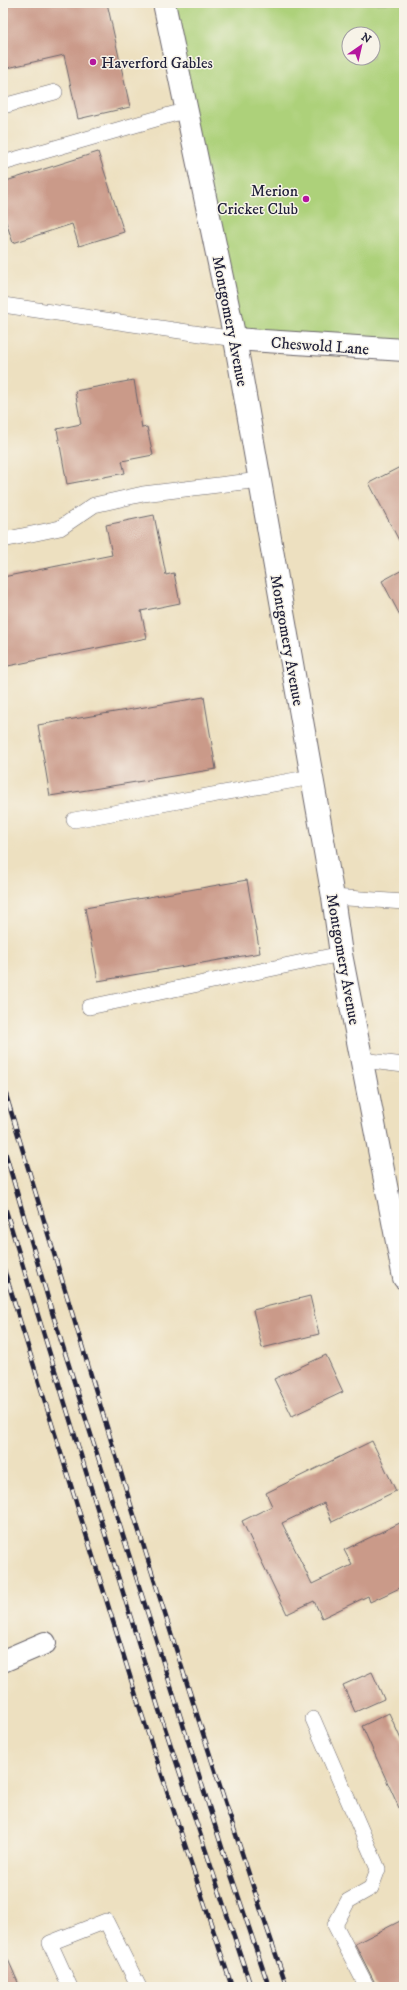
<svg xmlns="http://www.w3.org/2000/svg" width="407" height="1990" viewBox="0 0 407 1990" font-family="'IM FELL DW Pica',serif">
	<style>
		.green { fill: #add17a; stroke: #687a5a; fill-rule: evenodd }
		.building { fill: #ca9a89 }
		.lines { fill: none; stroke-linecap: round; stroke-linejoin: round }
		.service-casing { stroke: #69646a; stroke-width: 16 }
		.minor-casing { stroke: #69646a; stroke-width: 24 }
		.primary-casing { stroke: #69646a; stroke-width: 24 }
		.service { stroke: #fff; stroke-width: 15 }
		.minor { stroke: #fff; stroke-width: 22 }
		.primary { stroke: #fff; stroke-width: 22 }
		.rail-casing { stroke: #22223b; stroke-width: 4.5 }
		.rail { stroke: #f7f3e8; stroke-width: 3; stroke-dasharray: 9; stroke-linecap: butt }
		.poi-dot { fill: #b5179e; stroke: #f7f3e8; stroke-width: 1.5 }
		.labels { text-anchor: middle; stroke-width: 3; stroke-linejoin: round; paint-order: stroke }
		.poi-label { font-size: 16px; fill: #22223b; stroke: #f7f3e8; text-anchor: start }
		.street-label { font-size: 16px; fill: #22223b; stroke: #f7f3e8 }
	</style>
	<rect width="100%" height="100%" fill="#f7f3e8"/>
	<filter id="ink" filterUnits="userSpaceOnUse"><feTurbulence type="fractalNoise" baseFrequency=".025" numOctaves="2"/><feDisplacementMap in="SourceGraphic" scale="8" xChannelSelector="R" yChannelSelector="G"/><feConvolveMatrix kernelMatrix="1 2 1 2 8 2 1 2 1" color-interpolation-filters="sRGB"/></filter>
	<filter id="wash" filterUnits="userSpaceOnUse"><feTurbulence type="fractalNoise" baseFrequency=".012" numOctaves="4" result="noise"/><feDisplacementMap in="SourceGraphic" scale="16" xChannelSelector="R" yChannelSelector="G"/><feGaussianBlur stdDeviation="0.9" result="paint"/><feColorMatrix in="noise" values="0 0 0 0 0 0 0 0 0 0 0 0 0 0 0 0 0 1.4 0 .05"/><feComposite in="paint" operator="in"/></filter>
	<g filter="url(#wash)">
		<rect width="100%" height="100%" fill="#ede0c0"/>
		<path class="green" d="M169 3H404V350L235 339ZM349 34H373V58H349Z"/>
		<g id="blocks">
			<g class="building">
				<polygon points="3,3 107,3 130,107 78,119 64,55 3,69"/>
				<polygon points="98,152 124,232 79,246 72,224 13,243 5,219 3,220 3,182"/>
				<polygon points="134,380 142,428 147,427 153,455 122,461 125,473 67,484 57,429 81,424 75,391"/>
				<polygon points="404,465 404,550 369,483"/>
				<polygon points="154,515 166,575 174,573 180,603 141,611 147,638 3,667 3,577 112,555 106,525"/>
				<polygon points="404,569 404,623 382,581"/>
				<polygon points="204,697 216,769 50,796 38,725"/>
				<polygon points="247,880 260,953 98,981 85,908"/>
				<polygon points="310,1296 319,1334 262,1348 253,1310"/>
				<polygon points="326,1355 343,1392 292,1416 274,1379"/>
				<polygon points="372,1441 396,1491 332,1522 324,1503 282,1523 312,1584 352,1565 344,1550 404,1521 404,1586 370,1602 368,1596 322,1618 314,1601 287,1614 242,1521 272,1506 266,1493"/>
				<polygon points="372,1672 384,1699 355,1712 343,1685"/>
				<polygon points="389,1713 404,1746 404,1819 362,1726"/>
				<polygon points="404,1919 404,1987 377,1987 355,1944"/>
				<polygon points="3,1948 20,1987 3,1987"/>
			</g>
		</g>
	</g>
	<g filter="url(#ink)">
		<use href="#blocks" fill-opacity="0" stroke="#69646a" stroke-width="1"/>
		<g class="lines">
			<g class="service-casing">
				<g id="service">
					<polyline points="3,106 55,92"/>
					<polyline points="3,163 187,110"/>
					<polyline points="3,305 235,339"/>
					<polyline points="3,540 60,528 94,505 143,494 260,480"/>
					<polyline points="74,820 312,777"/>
					<polyline points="333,897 404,902"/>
					<polyline points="89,1007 341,954"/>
					<polyline points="362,1060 404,1065"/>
					<polyline points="313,1719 378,1869 371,1888 348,1901 335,1925 367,1987"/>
					<polyline points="70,1987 50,1943 106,1921 139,1987"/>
				</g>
			</g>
			<g class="minor-casing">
				<g id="minor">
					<polyline points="235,339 404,350"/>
					<polyline points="3,1661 45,1643"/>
				</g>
			</g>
			<g class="primary-casing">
				<polyline id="primary" points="164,3 235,339 333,897 341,954 404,1278"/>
			</g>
			<use href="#service" class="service"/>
			<use href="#minor" class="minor"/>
			<use href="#primary" class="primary"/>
			<g class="rail-casing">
				<g id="rail">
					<path d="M3 1085C94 1386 185 1689 287 1987"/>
					<polyline points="3,1145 52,1312 224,1854 269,1987"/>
					<polyline points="3,1201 159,1710 251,1987"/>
					<polyline points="3,1266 142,1715 232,1987"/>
				</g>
			</g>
			<use href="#rail" class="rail"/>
		</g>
	</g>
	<g class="poi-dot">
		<circle cx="93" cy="62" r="4"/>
		<circle cx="306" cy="199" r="4"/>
	</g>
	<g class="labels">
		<g class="poi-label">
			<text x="101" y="68">Haverford Gables</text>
			<text x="298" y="196" text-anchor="end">Merion<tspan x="298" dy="18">Cricket Club</tspan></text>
		</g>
		<g class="street-label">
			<text transform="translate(231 321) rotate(79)" y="6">Montgomery Avenue</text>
			<text transform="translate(320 345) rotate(4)" y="6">Cheswold Lane</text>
			<text transform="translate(288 640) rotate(80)" y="6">Montgomery Avenue</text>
			<text transform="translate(344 959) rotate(80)" y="6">Montgomery Avenue</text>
		</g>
	</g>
	<rect width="407" height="1990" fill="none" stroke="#f7f3e8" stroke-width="16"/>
	<g transform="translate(361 46) rotate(34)"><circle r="19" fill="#f7f3e8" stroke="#a29fa3"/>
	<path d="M0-3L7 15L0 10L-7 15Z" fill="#b5179e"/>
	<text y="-6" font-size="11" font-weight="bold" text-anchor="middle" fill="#22223b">N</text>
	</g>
</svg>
